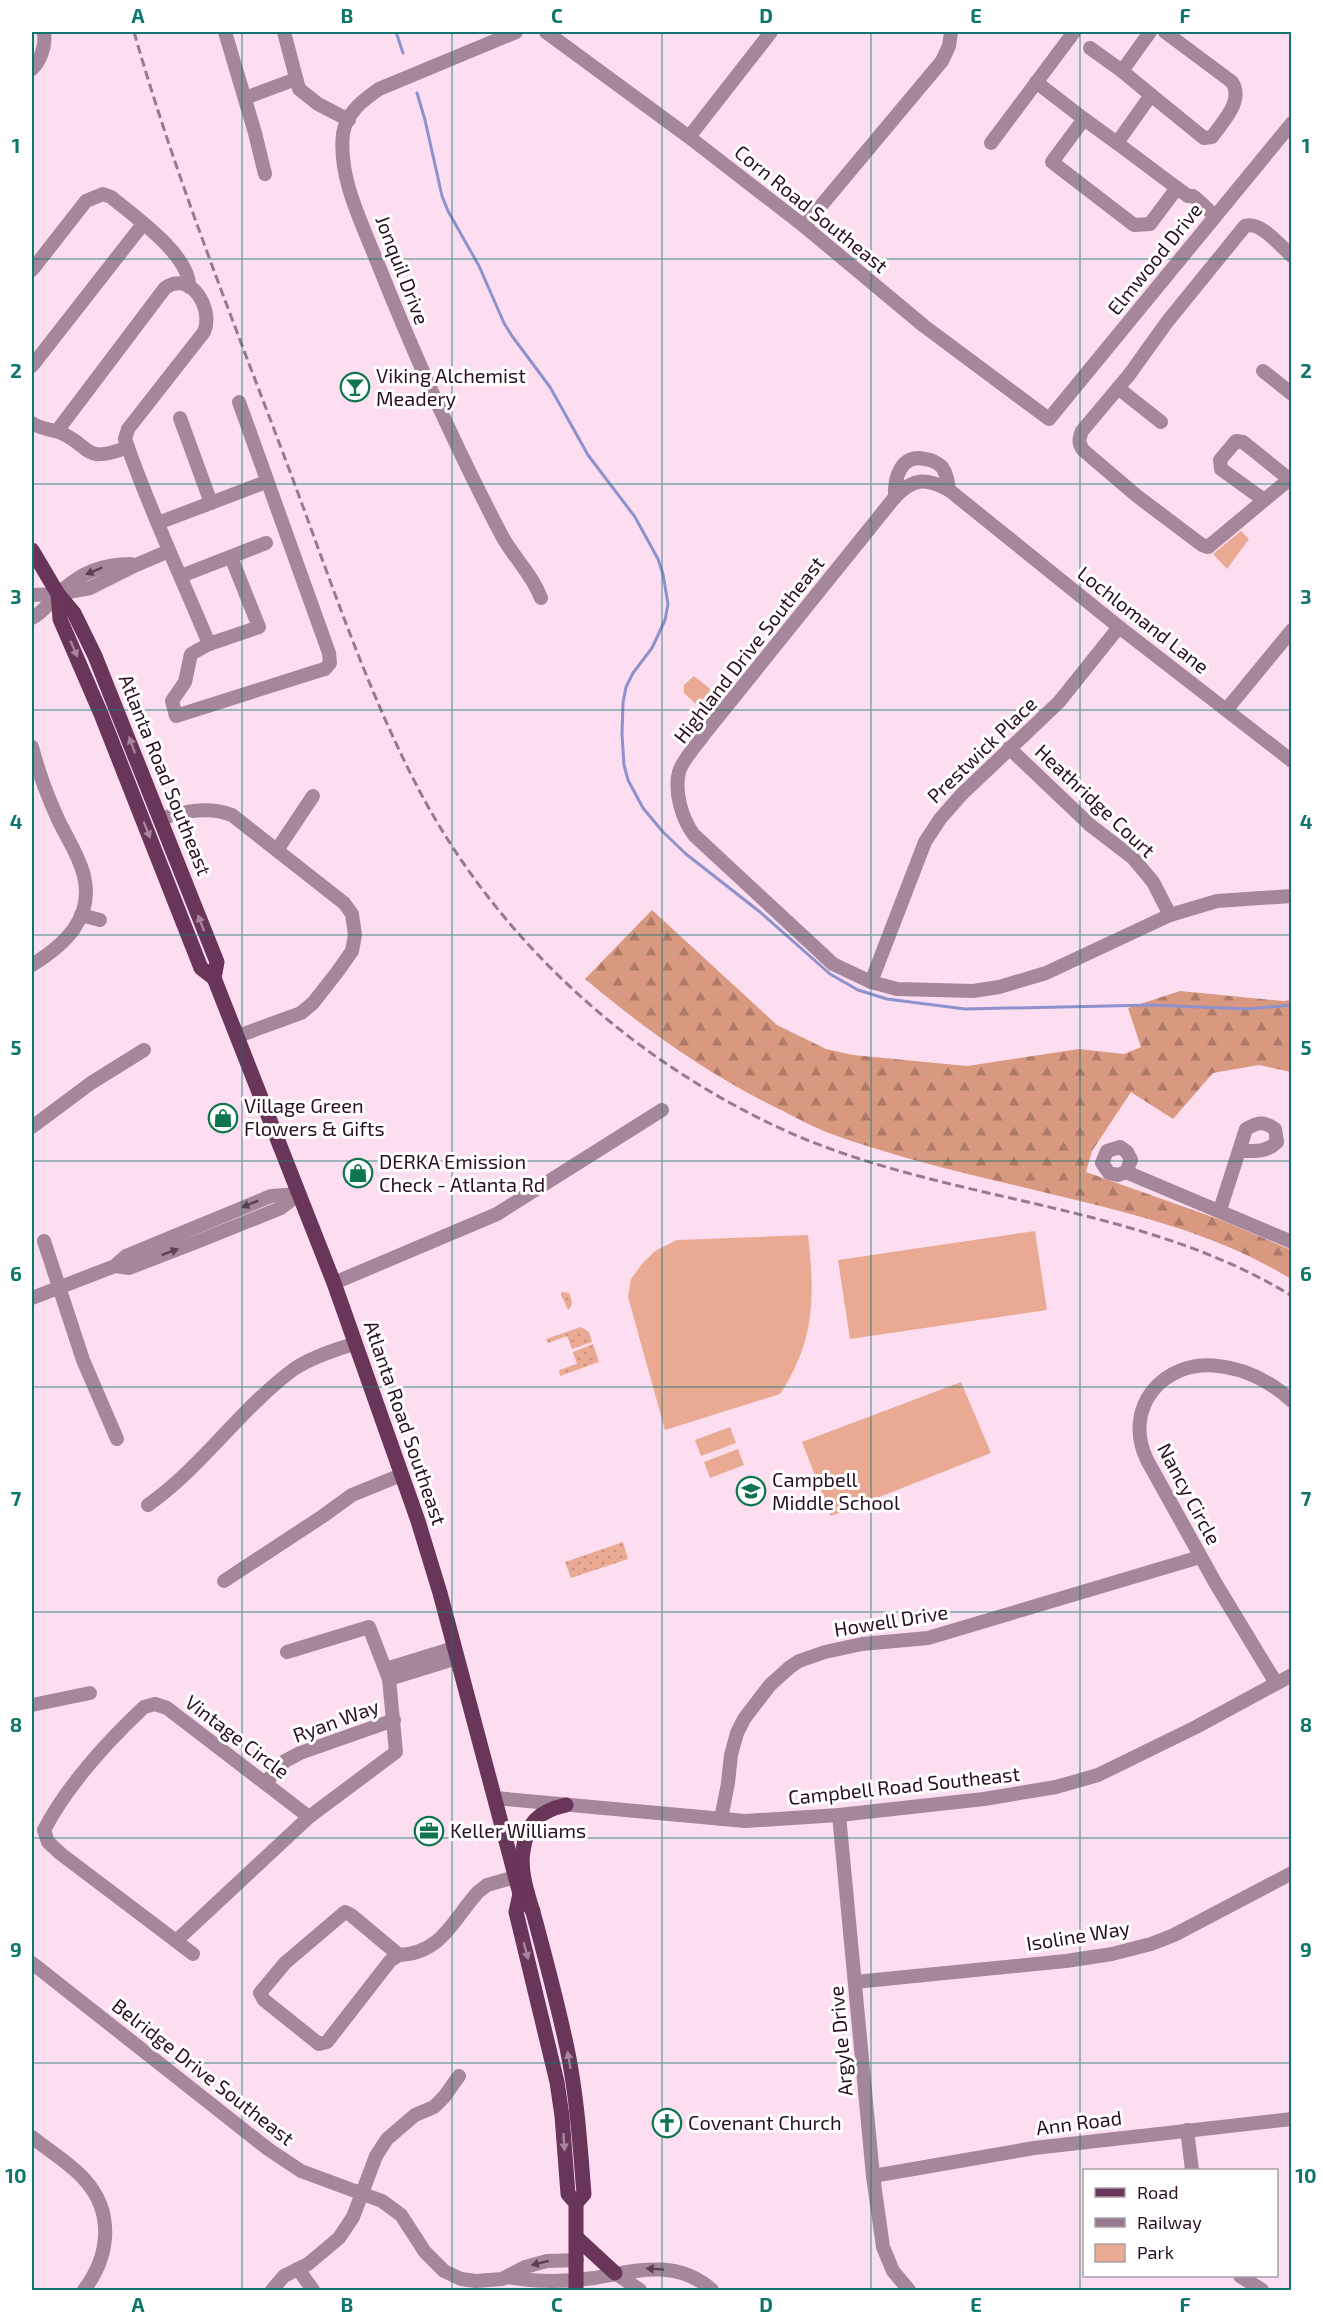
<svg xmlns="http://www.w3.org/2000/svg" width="1323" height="2322" viewBox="0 0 1323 2322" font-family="'Exo 2',sans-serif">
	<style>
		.grass { fill: url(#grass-dots) }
		.forest { fill: url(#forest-firs) }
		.park { fill: #eaa993 }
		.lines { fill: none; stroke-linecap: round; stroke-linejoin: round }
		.stream { stroke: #8d91cc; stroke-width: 3 }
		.minor { stroke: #a5869a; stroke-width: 14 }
		.major { stroke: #693559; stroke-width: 15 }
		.rail { stroke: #977a8d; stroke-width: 3; stroke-dasharray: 9 4.5; stroke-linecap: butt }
		.oneway { fill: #5b3f52 }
		.oneway2 { fill: #a5869b }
		.grid { fill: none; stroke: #0f766e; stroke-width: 1.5; stroke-opacity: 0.55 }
		.labels { text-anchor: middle; stroke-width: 6; stroke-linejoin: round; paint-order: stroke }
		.street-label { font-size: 20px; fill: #2a0f22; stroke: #fff }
		.poi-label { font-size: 20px; fill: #2a0f22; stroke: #fff; text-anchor: start }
		.neatline { fill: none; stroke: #0f766e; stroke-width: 2 }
		.grid-label { font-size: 20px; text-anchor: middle; font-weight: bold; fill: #0f766e }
	</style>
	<defs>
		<pattern id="grass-dots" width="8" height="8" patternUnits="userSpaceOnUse" patternTransform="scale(1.5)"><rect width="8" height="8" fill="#eaa993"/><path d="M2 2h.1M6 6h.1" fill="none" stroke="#c9907e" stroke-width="1.8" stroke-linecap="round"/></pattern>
		<pattern id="forest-firs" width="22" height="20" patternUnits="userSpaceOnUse" patternTransform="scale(1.5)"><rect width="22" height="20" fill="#d99880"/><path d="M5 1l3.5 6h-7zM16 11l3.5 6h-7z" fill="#b07a68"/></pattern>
	</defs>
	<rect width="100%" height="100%" fill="#fddef1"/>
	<g class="grass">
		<polygon points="562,1292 569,1293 572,1301 571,1307 568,1310 561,1295"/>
		<polygon points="581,1327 589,1332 592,1342 572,1349 567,1336 548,1343 546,1339"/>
		<polygon points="593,1344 599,1362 560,1376 559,1370 577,1364 573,1352"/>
		<polygon points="623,1542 628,1559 571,1578 565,1562"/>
	</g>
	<path class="forest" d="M652 910 777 1025 826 1049 853 1055 967 1066 1079 1049 1124 1054 1141 1047 1128 1008 1180 991 1283 1001 1291 1000V1072L1259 1065 1213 1073 1173 1119 1131 1092 1092 1151 1086 1172 1221 1220 1291 1250V1279C1226 1239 1154 1219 1080 1201 995 1180 907 1162 826 1132 812 1126 798 1119 785 1112 712 1077 647 1031 585 979Z"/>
	<g class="park">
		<polygon points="1241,531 1249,539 1227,569 1213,554"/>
		<polygon points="694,676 714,692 715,699 711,704 700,708 684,693 684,685"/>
		<polygon points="1035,1231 1047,1310 850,1339 838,1260"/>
		<path d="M808 1235C815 1296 815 1341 780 1394L665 1430 628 1297 631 1279 642 1264 655 1251 677 1240Z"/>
		<polygon points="961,1382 991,1453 831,1516 802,1442"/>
		<polygon points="730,1427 736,1443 701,1456 695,1440"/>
		<polygon points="738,1449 744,1465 710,1478 704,1462"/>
	</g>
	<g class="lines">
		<g class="stream">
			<polyline points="396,32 403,53"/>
			<polyline points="417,93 425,120 442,196 448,211 479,266 504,323 512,336 550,387 588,455 635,517 658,559 663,574 668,604 665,620 652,648 633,673 626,687 623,703 622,734 624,765 628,780 643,808 663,832 686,854 760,912 830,974 858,990 887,999 965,1009 1153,1005 1247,1009 1292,1005"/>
		</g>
		<g class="minor">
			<polyline points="225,32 255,133 265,174"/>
			<polyline points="284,32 299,89 318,104 349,120"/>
			<path d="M516 32 379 89C363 100 346 113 343 134 338 178 362 223 378 264 415 357 456 448 502 536 514 558 532 574 541 598"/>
			<polyline points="546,32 689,137 804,226 924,326 1049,419 1292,123"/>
			<polyline points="1090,48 1122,71 1150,32"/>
			<path d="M32 69C41 61 46 44 44 32"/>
			<polyline points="1036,82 1084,119 1052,162 1134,225 1150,224 1177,188 1117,143 1151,95 1122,71"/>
			<path d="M1151 95 1204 138 1212 137C1223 121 1244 101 1232 82L1165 32"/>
			<polyline points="245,98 296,79"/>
			<polyline points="1084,119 1117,143"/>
			<polyline points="689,137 771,32"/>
			<polyline points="991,143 1074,32"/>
			<path d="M1177 188 1188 196H1193C1201 202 1207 209 1215 216"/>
			<polyline points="804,226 942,61 949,46 951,32"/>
			<path d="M1292 256C1280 246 1261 221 1245 226L1167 322 1129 375 1082 431C1079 438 1078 443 1083 450L1137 496 1202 545 1208 547 1292 477"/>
			<path d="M32 270 86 201 103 194 111 197C134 216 191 256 189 287"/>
			<polyline points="32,366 143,224"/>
			<polyline points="1263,371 1292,394"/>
			<polyline points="1118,388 1161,422"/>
			<polyline points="180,418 211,503"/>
			<path d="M32 423C41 429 49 429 59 432 93 446 82 465 128 447"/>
			<path d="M57 431 165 288C191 270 214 309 204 332L128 429 125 439C149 509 181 576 209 644"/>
			<path d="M895 497C894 478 901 453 925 459 932 460 937 462 942 467 947 474 948 482 949 490"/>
			<polyline points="1264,500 1221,469 1220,460 1236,441 1243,442 1289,479"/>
			<polyline points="158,523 266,482"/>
			<polyline points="231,557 259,627 209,644 191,654 185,682 172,701 176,716 318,671 325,669 330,663 329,653 239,402"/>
			<polyline points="181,576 266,543"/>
			<polyline points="32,595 58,594 90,588 136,565 169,551"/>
			<path d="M32 618C44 612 49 602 59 593 81 573 101 564 131 564"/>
			<polyline points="1227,709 1292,630"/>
			<path d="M32 747C38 770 47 795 57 817 66 837 79 855 84 876 94 919 64 945 32 965"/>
			<polyline points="1009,748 1090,825 1133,858 1153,882 1170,915"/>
			<path d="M1292 761 1119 627 949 490C927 478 914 477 895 497L705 733C699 742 681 762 679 772 674 792 682 819 694 835L833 964 871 982 897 989 973 991 999 987 1046 973 1170 915 1217 901 1292 896"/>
			<path d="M160 819C185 811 208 806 232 815L344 903 352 914 355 935 352 951 338 971 313 1003 301 1013 238 1036"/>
			<polyline points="277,850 313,796"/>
			<polyline points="81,915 100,920"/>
			<polyline points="871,982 925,842 940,819 962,794 1059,702 1119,627"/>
			<polyline points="32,1127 91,1083 144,1050"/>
			<polyline points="1126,1172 1131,1160 1127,1152 1120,1147 1107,1151 1102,1163 1109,1173 1118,1175 1126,1172 1292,1242"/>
			<path d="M1220 1210 1246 1129C1258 1122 1263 1121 1275 1129L1277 1142C1266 1153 1254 1151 1239 1151"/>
			<polyline points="44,1241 83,1360 117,1439"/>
			<polyline points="115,1266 129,1268 199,1241 281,1208 299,1194"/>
			<polyline points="334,1283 497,1214 662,1110"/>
			<polyline points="32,1298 115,1266 126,1256 271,1196 299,1194"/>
			<path d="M148 1505C203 1466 240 1409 294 1369 312 1357 334 1350 354 1344"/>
			<polyline points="224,1581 323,1516 352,1495 401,1475"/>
			<polyline points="386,1669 454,1648"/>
			<polyline points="389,1679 457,1658"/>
			<path d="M1276 1683 1216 1584 1147 1460C1122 1408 1163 1359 1218 1366 1247 1369 1271 1382 1292 1401"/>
			<polyline points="32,1705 90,1693"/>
			<polyline points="265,1783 285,1761 300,1753 394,1720"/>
			<polyline points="495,1798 745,1821 839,1815 984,1799 1056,1787 1098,1775 1196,1727 1292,1675"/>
			<polyline points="839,1815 873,2176 883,2247 893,2271 909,2290"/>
			<polyline points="721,1819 728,1783 731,1755 737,1733 744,1719 770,1685 790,1667 799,1661 825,1652 862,1644 928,1638 1200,1557"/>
			<polygon points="345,1912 351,1915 399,1955 390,1961 327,2042 319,2044 264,2000 260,1993 285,1963"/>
			<path d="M176 1941 61 1854 48 1842 44 1830C67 1786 108 1741 144 1707L155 1704 167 1708 309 1817"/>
			<polyline points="193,1954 176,1941 309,1817 396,1752 389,1679 369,1627 287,1652"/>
			<path d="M399 1955C442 1953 452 1921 478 1892L487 1885 515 1877"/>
			<polyline points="32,1963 268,2149 301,2171 382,2201 401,2215 425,2252 444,2271 461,2279 476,2281 502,2279 525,2267 547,2261 577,2260"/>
			<polyline points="855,1982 1066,1961 1112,1954 1151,1944 1174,1935 1292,1873"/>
			<polyline points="1187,2130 1192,2170"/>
			<path d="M32 2137C49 2151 70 2163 85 2180 115 2214 109 2257 84 2290"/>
			<polyline points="873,2176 1034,2148 1292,2119"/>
			<polyline points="298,2269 313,2290"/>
			<polyline points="615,2273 640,2290"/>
			<polyline points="1240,2276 1262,2290"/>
			<path d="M507 2277C534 2282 566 2282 594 2278 635 2271 676 2258 712 2290"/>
			<polyline points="272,2290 284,2276 308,2264 339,2238 353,2217 376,2156 387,2139 415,2115 434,2107 444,2097 459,2076"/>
		</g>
		<g class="major">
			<polyline points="32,550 58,594 74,613 95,656 217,962 214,978 334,1283 418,1521 440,1593 520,1894 533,1911"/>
			<polyline points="58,594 60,619 101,714 201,968 214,978"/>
			<path d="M566 1805C539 1811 527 1822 523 1851 519 1874 530 1900 536 1923 547 1964 558 2006 567 2048 577 2096 580 2145 584 2194L576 2203"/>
			<polyline points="520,1894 516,1912 557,2082 562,2116 568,2194 576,2203 576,2290"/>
			<polyline points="577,2238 615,2273"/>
		</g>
		<path class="rail" d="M134 32C175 175 230 313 283 453 326 566 363 683 419 790 496 936 623 1053 771 1124 937 1204 1134 1199 1292 1296"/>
	</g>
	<defs><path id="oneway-solid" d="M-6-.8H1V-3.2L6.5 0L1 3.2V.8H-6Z" transform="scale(1.5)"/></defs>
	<g class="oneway">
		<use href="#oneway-solid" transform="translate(94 571) rotate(157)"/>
		<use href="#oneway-solid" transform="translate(250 1204) rotate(158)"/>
		<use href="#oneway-solid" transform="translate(170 1252) rotate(-21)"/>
		<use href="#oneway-solid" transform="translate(540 2263) rotate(166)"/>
		<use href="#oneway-solid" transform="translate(655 2269) rotate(-176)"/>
	</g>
	<g class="oneway2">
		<use href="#oneway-solid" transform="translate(74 649) rotate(67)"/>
		<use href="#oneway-solid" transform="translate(132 745) rotate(-110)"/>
		<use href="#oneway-solid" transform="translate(147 830) rotate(68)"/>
		<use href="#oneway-solid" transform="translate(201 923) rotate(-111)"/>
		<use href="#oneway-solid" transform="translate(526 1951) rotate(75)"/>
		<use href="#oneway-solid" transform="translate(569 2060) rotate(-100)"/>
		<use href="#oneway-solid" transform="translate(564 2142) rotate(86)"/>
	</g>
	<path class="grid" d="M242 32V2290M452 32V2290M662 32V2290M871 32V2290M1080 32V2290M32 259H1292M32 484H1292M32 710H1292M32 935H1292M32 1161H1292M32 1387H1292M32 1612H1292M32 1838H1292M32 2063H1292"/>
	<defs>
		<g id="bar-ring" transform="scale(1.5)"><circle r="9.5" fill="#fff" stroke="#0e754d" stroke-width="1.5"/><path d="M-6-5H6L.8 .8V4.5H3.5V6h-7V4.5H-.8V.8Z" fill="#0e754d"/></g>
		<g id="shop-ring" transform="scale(1.5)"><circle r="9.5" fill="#fff" stroke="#0e754d" stroke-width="1.5"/><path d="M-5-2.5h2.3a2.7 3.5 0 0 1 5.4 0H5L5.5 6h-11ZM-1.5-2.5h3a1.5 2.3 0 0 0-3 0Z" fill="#0e754d"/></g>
		<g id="school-ring" transform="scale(1.5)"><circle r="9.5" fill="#fff" stroke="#0e754d" stroke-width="1.5"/><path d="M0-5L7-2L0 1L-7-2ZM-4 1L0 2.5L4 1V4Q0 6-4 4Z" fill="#0e754d"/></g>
		<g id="office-ring" transform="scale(1.5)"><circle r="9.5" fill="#fff" stroke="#0e754d" stroke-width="1.5"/><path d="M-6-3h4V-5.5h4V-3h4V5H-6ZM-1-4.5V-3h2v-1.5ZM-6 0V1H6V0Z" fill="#0e754d"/></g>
		<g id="church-ring" transform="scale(1.5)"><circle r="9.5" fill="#fff" stroke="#0e754d" stroke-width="1.5"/><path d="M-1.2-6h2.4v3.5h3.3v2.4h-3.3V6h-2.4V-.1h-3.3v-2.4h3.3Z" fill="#0e754d"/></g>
	</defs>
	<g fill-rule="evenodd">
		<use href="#bar-ring" x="355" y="387"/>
		<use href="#shop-ring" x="223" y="1118"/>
		<use href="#shop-ring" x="358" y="1173"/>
		<use href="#school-ring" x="751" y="1491"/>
		<use href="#office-ring" x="429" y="1831"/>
		<use href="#church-ring" x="667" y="2123"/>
	</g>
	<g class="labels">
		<g class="street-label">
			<text transform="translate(811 209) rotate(39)" y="7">Corn Road Southeast</text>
			<text transform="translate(1155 259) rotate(-51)" y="7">Elmwood Drive</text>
			<text transform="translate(402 270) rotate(69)" y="7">Jonquil Drive</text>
			<text transform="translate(1143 620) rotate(38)" y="7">Lochlomand Lane</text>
			<text transform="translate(749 650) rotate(-52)" y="7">Highland Drive Southeast</text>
			<text transform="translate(982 750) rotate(-44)" y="7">Prestwick Place</text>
			<text transform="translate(165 775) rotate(68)" y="7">Atlanta Road Southeast</text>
			<text transform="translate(1095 801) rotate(43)" y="7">Heathridge Court</text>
			<text transform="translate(405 1423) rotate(71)" y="7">Atlanta Road Southeast</text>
			<text transform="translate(1189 1494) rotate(62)" y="7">Nancy Circle</text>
			<text transform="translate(891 1621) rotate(-9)" y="7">Howell Drive</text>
			<text transform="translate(336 1721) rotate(-20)" y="7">Ryan Way</text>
			<text transform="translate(237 1737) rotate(37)" y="7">Vintage Circle</text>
			<text transform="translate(904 1786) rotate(-6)" y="7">Campbell Road Southeast</text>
			<text transform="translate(1078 1936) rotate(-9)" y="7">Isoline Way</text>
			<text transform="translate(841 2041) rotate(-95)" y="7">Argyle Drive</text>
			<text transform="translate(203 2072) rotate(38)" y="7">Belridge Drive Southeast</text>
			<text transform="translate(1079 2123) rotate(-7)" y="7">Ann Road</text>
		</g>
		<g class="poi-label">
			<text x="376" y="383">Viking Alchemist<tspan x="376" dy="23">Meadery</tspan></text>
			<text x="244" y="1113">Village Green<tspan x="244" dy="23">Flowers &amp; Gifts</tspan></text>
			<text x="379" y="1169">DERKA Emission<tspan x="379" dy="23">Check - Atlanta Rd</tspan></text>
			<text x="772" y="1487">Campbell<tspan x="772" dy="23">Middle School</tspan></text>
			<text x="450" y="1838">Keller Williams</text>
			<text x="688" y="2130">Covenant Church</text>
		</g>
	</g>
	<rect width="1323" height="2322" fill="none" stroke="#ffffff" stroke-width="66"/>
	<rect x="1083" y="2169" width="195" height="108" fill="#ffffff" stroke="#aa9fa7" stroke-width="1.5"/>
	<rect x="1095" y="2188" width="30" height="9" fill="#693559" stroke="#aa9fa7" stroke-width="1.5"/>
	<text x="1137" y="2199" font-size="18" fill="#2a0f22">Road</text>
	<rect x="1095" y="2218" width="30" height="9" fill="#977a8d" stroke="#aa9fa7" stroke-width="1.5"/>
	<text x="1137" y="2229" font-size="18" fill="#2a0f22">Railway</text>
	<rect x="1095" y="2244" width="30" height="18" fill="#eaa993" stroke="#aa9fa7" stroke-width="1.5"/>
	<text x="1137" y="2259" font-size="18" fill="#2a0f22">Park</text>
	<rect x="33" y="33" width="1257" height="2256" class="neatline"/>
	<g class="grid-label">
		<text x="138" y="23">A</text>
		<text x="347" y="23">B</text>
		<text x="557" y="23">C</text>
		<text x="766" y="23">D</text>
		<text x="976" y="23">E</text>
		<text x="1185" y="23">F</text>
		<text x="16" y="153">1</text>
		<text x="1306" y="153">1</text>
		<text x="16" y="378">2</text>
		<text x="1306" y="378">2</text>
		<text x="16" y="604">3</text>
		<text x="1306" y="604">3</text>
		<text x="16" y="829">4</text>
		<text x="1306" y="829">4</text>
		<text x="16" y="1055">5</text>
		<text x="1306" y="1055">5</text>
		<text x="16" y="1281">6</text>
		<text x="1306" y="1281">6</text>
		<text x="16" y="1506">7</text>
		<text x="1306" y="1506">7</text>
		<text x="16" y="1732">8</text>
		<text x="1306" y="1732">8</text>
		<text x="16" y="1957">9</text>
		<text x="1306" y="1957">9</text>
		<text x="16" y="2183">10</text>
		<text x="1306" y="2183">10</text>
		<text x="138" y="2312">A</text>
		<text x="347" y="2312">B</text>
		<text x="557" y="2312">C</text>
		<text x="766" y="2312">D</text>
		<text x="976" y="2312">E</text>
		<text x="1185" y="2312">F</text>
	</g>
</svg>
